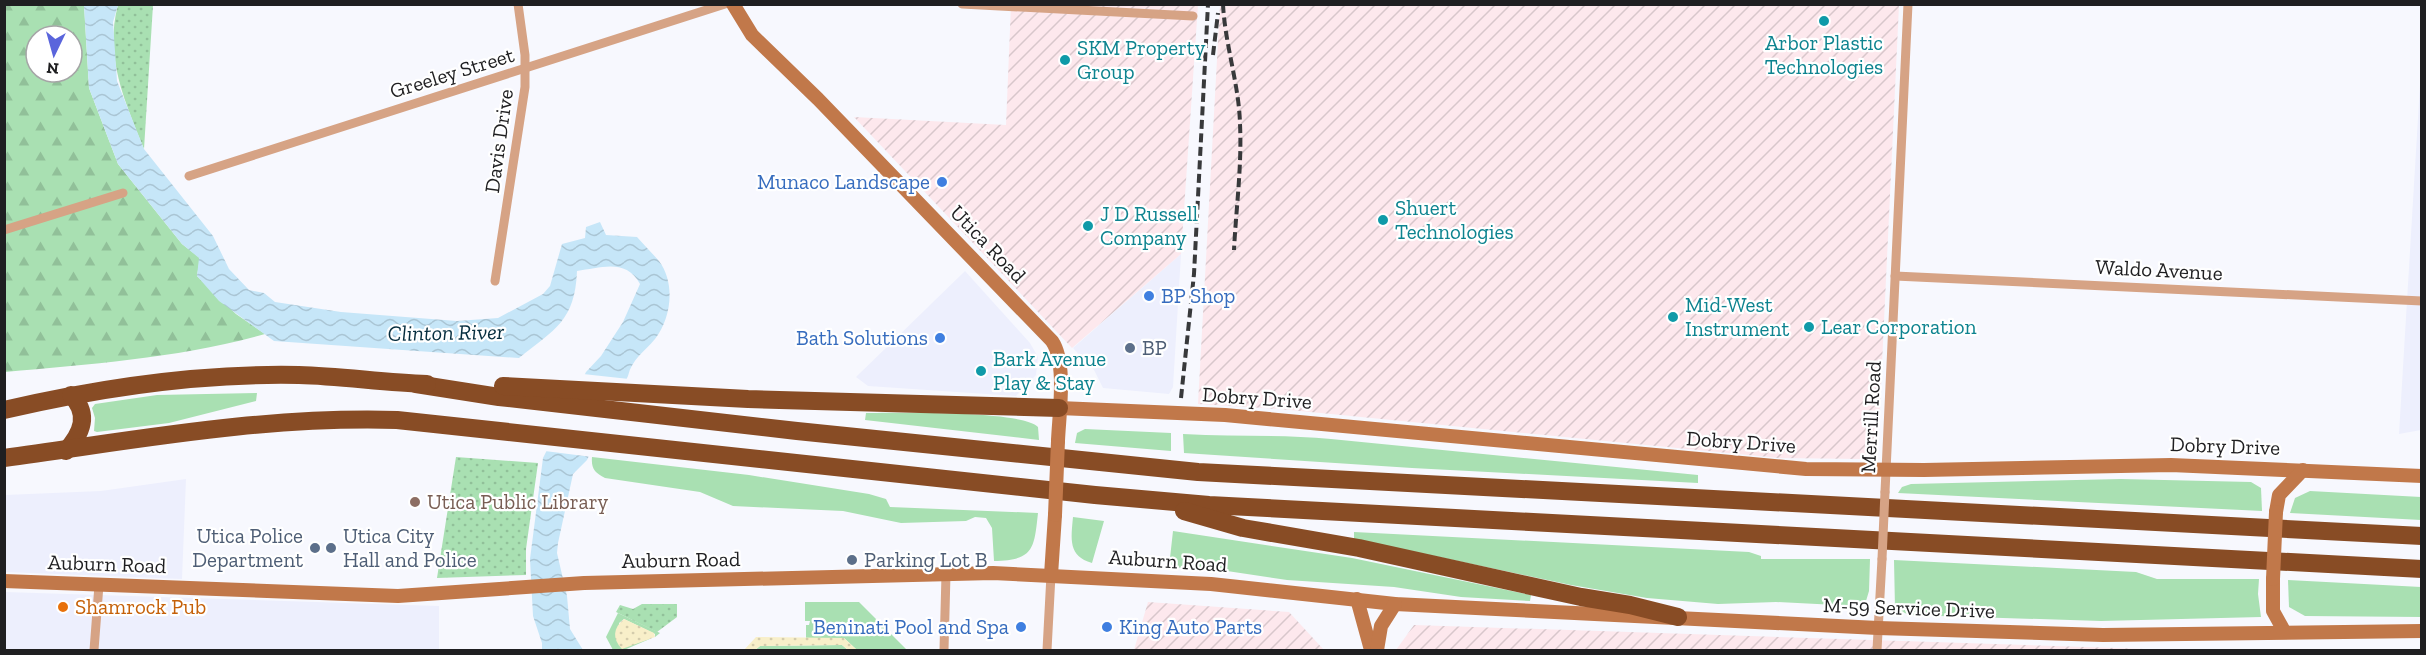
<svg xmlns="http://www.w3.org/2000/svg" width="2426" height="655" viewBox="0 0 2426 655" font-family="'Zilla Slab',serif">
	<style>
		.built { fill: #edeffd }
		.industrial { fill: url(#industrial-furrows) }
		.green { fill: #a9e0b2 }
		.forest { fill: url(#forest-firs); fill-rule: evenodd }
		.sand { fill: url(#sand-dots) }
		.park { fill: url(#park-dots) }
		.water { fill: url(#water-waves) }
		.pier { fill: #f7f8fe }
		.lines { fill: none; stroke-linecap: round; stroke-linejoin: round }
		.street { stroke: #d6a385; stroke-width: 9 }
		.secondary { stroke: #c1784a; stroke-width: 14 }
		.highway { stroke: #884c25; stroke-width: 18 }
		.rail { stroke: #38393b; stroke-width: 4; stroke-dasharray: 9 4.5; stroke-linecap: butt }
		.street-bridge { stroke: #d6a385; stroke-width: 9 }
		.secondary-bridge { stroke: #c1784a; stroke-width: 14 }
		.culture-dot { fill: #0f9aa8; stroke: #fff; stroke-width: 2 }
		.shop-dot { fill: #3f7fe0; stroke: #fff; stroke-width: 2 }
		.service-dot { fill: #5c6f8a; stroke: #fff; stroke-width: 2 }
		.education-dot { fill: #8d6e63; stroke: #fff; stroke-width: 2 }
		.food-dot { fill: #e8710a; stroke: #fff; stroke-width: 2 }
		.labels { text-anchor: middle; stroke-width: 4.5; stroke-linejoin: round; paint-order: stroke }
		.culture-label { font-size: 21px; fill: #0d838f; stroke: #fff; text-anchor: start }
		.street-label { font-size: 21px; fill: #1f1f21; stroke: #fff }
		.shop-label { font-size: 21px; fill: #366cbe; stroke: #fff; text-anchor: end }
		.service-label { font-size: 21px; fill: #4e5e75; stroke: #fff; text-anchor: start }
		.education-label { font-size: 21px; fill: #785e54; stroke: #fff; text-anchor: start }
		.food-label { font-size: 21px; fill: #c56008; stroke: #fff; text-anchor: start }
		.water-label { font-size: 22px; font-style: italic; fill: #062e3f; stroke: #fff }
	</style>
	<defs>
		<pattern id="industrial-furrows" width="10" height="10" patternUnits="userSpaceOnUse" patternTransform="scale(1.5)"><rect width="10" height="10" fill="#fde8ed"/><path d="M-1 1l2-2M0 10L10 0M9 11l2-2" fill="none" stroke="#d8c7cb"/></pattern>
		<pattern id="forest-firs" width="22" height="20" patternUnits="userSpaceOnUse" patternTransform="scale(1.5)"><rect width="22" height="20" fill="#a9e0b2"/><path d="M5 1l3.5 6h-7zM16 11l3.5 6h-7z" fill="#91c099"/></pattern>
		<pattern id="sand-dots" width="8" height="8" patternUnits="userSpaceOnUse" patternTransform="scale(1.5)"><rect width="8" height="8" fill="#f8efc9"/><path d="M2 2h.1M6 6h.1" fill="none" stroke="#d4ccac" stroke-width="1.8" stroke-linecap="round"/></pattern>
		<pattern id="park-dots" width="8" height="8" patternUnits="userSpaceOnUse" patternTransform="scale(1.5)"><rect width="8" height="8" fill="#a9e0b2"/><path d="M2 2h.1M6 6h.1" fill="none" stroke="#91c099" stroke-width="1.8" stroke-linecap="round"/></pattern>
		<pattern id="water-waves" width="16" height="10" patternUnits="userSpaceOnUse" patternTransform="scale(1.5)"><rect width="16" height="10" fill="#c6e6f8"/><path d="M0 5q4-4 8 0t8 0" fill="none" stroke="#aac5d4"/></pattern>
	</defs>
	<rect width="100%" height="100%" fill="#f7f8fe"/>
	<g class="built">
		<polygon points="2421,68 2421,430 2399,434"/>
		<polygon points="1181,254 1173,387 1169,394 1103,388 1094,370 1073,348"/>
		<polygon points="965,271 1030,343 1038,357 1036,375 1016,396 868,386 856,377"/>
		<polygon points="186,479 182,579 5,572 5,495 101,491"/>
		<polygon points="5,592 439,606 439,650 5,650"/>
	</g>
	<g class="industrial">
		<polygon points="1011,5 1198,5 1181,254 1072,348 854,117 1006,125"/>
		<polygon points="1220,5 1899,5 1879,427 1873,451 1861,459 1779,458 1280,409 1198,404"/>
		<polygon points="1148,602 1289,612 1324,650 1134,650"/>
		<polygon points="1414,625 2176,650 1396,650"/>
	</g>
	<g class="green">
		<polygon points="257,393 256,401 169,423 97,432 94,431 95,418 92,408 95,404 157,395"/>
		<path d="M866 413C895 413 1021 410 1038 427L1039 440 865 420Z"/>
		<polygon points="1085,429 1171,433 1171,451 1075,443 1077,433"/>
		<path d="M1183 434C1233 437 1282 434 1331 439L1698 475V483L1412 468 1184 453Z"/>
		<path d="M592 457 749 475 869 494 886 499 890 507 1038 513C1034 549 1034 560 994 561L992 528 986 518 975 517 966 521 901 523 843 511 733 506 700 492 605 478C595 473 591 469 592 457Z"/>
		<polygon points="2121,479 2251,482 2261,488 2262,511 1898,493 1902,487 1911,484"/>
		<polygon points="2310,491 2421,497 2421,520 2290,513 2295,498"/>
		<path d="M1073 517 1104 521 1092 563C1068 556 1071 539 1073 517Z"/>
		<polygon points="1173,531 1352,558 1531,595 1530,601 1461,597 1394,587 1287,580 1227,571 1169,567"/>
		<polygon points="1354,532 1749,552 1761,556 1761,559 1870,559 1869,591 1866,601 1856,606 1776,602 1718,604 1647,598 1571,585 1354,539"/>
		<polygon points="1894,560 2136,572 2157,579 2259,579 2258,594 2261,617 2101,621 1909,615 1895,608"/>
		<polygon points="2288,580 2421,587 2421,617 2305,616 2289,607"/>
		<polygon points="805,602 859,602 907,650 857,650 844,638 806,638 806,625 809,625 810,621 805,621"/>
		<polygon points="618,613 660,633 655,637 655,634 624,619 619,623 620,647 652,638 624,650 613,650 606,637"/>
		<polygon points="842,645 848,650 755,650 760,646"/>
	</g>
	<path class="forest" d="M5 5H84L89 88 118 164 182 244 200 258 197 276 236 314 265 334C180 358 92 364 5 372ZM36 36H72V72H36Z"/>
	<g class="sand">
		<path d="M624 619 654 633 655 637 622 649C612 639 613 628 624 619Z"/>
		<polygon points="756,637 844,638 857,650 848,650 842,645 760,646 755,650 744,650"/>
	</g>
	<g class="park">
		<path d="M118 5H153L144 149C125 102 104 56 118 5Z"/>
		<polygon points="456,457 538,463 526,549 526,575 437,578"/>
		<polygon points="642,604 677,604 677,617 657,632 616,612 620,605 633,609"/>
	</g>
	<path class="water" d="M84 5H118L113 22 117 81 144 149 213 236 229 269 249 290 264 293 275 302 341 312 457 321 498 318 543 294 550 286 562 244 585 238 586 227 600 222 606 235 637 237C644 245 652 253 659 261 676 284 671 318 655 339 644 352 632 359 628 376L587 460 573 474 558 543 557 553 567 596 570 629 583 650H542V643L533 616 530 559 543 458 586 372 601 356 623 322 640 284C626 258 601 268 577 271 575 321 555 329 519 358L274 341 219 301 197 276 199 258 182 244 118 164 89 88Z"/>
	<polygon class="pier" points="583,374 629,379 592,457 545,451"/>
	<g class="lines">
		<g class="street">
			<polyline points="962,4 1193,16"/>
			<polyline points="189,176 725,4"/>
			<polyline points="4,230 123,193"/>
			<polyline points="1895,276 2422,301"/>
			<polyline points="495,281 525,87 525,55 518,4"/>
			<polyline points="1885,492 1908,4"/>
			<polyline points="94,650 99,585"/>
			<polyline points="944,650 946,574"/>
			<polyline points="1047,650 1051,575"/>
			<polyline points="1877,650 1882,559"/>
		</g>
		<g class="secondary">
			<path d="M733 4 752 35 818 99 1052 341C1067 363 1059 414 1058 441"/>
			<polyline points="1059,408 1225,415 1806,469 1924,470 2171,465 2422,476"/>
			<polyline points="2276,512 2279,495 2303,470"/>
			<polyline points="1051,575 1055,515"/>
			<polyline points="2273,579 2273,611 2284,631"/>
			<polyline points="4,581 398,596 584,583 993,573 1211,584 1395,604 1878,628 2103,635 2422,631"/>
			<polyline points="1357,599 1371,650"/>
			<polyline points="1377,650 1381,626 1395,604"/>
		</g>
		<g class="highway">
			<polyline points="416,384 499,397 797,431 1198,472 2422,536"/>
			<polyline points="503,386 748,399 1059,408"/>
			<path d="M4 410C102 387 199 373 299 375 342 376 385 383 427 384"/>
			<path d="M66 451C82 433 90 414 71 395"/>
			<path d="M4 458C137 440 262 416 397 420L1095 495 1209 505 2422 569"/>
			<polyline points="1184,511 1243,528 1359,548 1581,597 1630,605 1678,617"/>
		</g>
		<g class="rail">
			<path d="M1223 4C1225 45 1239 84 1240 124 1242 166 1236 209 1234 250"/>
			<polyline points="1213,55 1218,13"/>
			<polyline points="1181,398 1194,274 1208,4"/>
		</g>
		<polyline class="street-bridge" points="1882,559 1885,492"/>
		<g class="secondary-bridge">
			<polyline points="1055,515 1058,441"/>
			<polyline points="2273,579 2276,512"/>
		</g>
	</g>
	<g class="culture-dot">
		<circle cx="1824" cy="21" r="6"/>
		<circle cx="1065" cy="60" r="6"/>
		<circle cx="1383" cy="220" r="6"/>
		<circle cx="1088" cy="226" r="6"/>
		<circle cx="1673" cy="317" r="6"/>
		<circle cx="1809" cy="327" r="6"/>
		<circle cx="981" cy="371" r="6"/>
	</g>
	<g class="shop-dot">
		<circle cx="942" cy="182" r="6"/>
		<circle cx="1149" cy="296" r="6"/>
		<circle cx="940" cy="338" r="6"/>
		<circle cx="1021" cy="627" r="6"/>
		<circle cx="1107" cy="627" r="6"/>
	</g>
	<g class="service-dot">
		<circle cx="1130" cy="348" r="6"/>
		<circle cx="315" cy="548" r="6"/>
		<circle cx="331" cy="548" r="6"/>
		<circle cx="852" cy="560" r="6"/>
	</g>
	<circle class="education-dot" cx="415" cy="502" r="6"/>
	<circle class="food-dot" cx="63" cy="607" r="6"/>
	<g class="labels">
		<g class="culture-label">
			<text x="1824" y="50" text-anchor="middle">Arbor Plastic<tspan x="1824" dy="24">Technologies</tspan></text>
			<text x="1077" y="55">SKM Property<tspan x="1077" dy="24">Group</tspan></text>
			<text x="1395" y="215">Shuert<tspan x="1395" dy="24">Technologies</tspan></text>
			<text x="1100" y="221">J D Russell<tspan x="1100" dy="24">Company</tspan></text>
			<text x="1685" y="312">Mid-West<tspan x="1685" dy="24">Instrument</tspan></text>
			<text x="1821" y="334">Lear Corporation</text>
			<text x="993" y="366">Bark Avenue<tspan x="993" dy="24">Play &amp; Stay</tspan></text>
		</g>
		<g class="street-label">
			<text transform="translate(452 73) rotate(-17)" y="7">Greeley Street</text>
			<text transform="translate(499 141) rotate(-82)" y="7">Davis Drive</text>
			<text transform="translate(988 244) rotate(46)" y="7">Utica Road</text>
			<text transform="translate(2159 270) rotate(3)" y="7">Waldo Avenue</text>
			<text transform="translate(1257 398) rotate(4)" y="7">Dobry Drive</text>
			<text transform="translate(1871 417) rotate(-87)" y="7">Merrill Road</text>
			<text transform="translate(1741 442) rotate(4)" y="7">Dobry Drive</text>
			<text transform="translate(2225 446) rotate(2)" y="7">Dobry Drive</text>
			<text transform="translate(681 560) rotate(-1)" y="7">Auburn Road</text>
			<text transform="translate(1168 561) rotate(4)" y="7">Auburn Road</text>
			<text transform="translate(107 564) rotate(2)" y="7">Auburn Road</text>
			<text transform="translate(1909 608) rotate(2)" y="7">M-59 Service Drive</text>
		</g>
		<g class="shop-label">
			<text x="930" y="189">Munaco Landscape</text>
			<text x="1161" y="303" text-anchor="start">BP Shop</text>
			<text x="928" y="345">Bath Solutions</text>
			<text x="1009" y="634">Beninati Pool and Spa</text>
			<text x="1119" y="634" text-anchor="start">King Auto Parts</text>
		</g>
		<g class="service-label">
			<text x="1142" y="355">BP</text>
			<text x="303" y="543" text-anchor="end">Utica Police<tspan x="303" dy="24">Department</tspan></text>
			<text x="343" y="543">Utica City<tspan x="343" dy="24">Hall and Police</tspan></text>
			<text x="864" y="567">Parking Lot B</text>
		</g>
		<g class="education-label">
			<text x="427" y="509">Utica Public Library</text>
		</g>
		<g class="food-label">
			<text x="75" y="614">Shamrock Pub</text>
		</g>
		<g class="water-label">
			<text transform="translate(446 332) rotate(-1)" y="8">Clinton River</text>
		</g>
	</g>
	<rect width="2426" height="655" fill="none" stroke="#1f1f21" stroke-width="12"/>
	<g transform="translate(54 54) rotate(185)"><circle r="28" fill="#ffffff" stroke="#a5a5a6" stroke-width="1.5"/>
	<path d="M0-4.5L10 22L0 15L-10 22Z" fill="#5a65dc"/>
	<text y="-9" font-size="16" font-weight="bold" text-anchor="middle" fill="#1f1f21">N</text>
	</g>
</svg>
